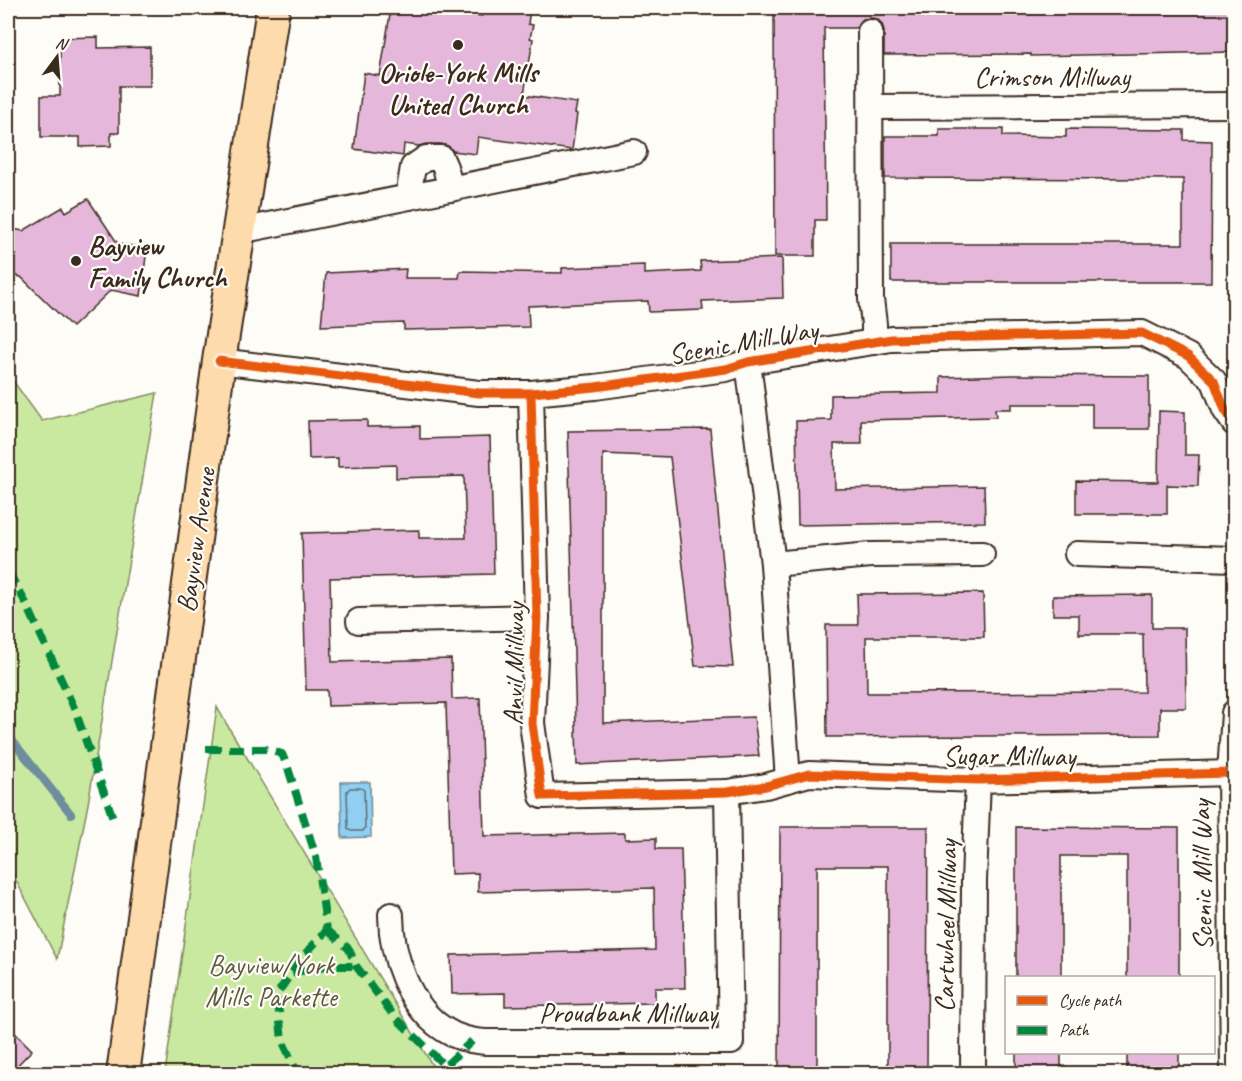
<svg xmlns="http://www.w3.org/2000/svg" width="1242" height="1081" viewBox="0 0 1242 1081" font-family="Caveat,sans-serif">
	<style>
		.green { fill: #cae9a0; stroke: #828a5f; stroke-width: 1.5 }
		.water { fill: #90cff1; stroke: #6e8d9d; stroke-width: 1.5 }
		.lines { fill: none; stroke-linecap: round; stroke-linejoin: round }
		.shore { stroke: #5d6c72; stroke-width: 1.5 }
		.stream { stroke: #6e8d9d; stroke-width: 8 }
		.building { fill: #e5b8db; stroke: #3b2a1e; stroke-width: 1.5 }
		.minor-casing { stroke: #3b2a1e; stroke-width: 28 }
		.major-casing { stroke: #3b2a1e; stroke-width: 36 }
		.minor { stroke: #fdfcf7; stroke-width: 24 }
		.major { stroke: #fedbac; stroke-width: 32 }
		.quiet { stroke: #00873e; stroke-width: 8; stroke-dasharray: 15 8; stroke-linecap: butt }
		.cycleway-casing { stroke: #fdfcf7; stroke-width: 13 }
		.cycleway { stroke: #e8590c; stroke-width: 9 }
		.poi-dot { fill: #3b2a1e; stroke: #fdfcf7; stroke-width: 2 }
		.labels { text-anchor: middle; stroke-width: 4.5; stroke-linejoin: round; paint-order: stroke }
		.poi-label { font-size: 28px; font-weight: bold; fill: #3b2a1e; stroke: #fdfcf7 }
		.street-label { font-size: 28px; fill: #3b2a1e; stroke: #fdfcf7 }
		.park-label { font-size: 28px; fill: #5f5a3e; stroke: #fdfcf7 }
	</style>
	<rect width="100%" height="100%" fill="#fdfcf7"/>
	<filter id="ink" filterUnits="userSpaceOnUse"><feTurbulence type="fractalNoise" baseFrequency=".0167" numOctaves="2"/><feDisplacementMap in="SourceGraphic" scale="12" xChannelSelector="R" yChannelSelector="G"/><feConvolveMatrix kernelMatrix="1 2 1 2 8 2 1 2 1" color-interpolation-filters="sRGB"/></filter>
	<g filter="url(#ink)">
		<g class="green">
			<polygon points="8,374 42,421 157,393 88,804 57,959 8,865"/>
			<polygon points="217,707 226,723 437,1073 165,1073"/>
		</g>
		<polygon class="water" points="341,782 370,782 371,837 342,838"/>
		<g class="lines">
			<polygon class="shore" points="350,788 361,788 364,790 365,828 363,831 351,831 348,829 347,791"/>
			<polyline class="stream" points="8,735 71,814"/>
		</g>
		<g class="building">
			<polygon points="391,8 430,8 482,16 484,8 520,8 530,9 528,24 533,25 530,38 533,39 524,95 577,103 575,113 577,114 572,150 478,137 476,154 453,151 448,146 441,144 426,144 419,146 404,144 403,156 354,149 364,73 380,76"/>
			<polygon points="774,8 1234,8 1234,52 1031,56 1031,54 884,55 884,31 882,24 877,19 871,18 863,19 858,24 857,28 824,28 826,220 815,220 815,256 775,256"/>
			<polygon points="98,37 98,48 150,47 150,86 119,86 119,133 111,133 111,146 80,147 80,137 41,137 41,96 60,96 60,38"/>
			<polygon points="939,129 1003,129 1003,136 1066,137 1066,129 1184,130 1184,140 1212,141 1211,282 891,282 891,244 1183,244 1183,179 885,178 885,136 939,136"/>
			<polygon points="88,199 118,244 147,248 141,296 111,290 72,327 21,277 8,274 8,228 23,231 63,207 66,212"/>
			<polygon points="782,258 783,298 702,301 703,310 649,312 648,301 528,306 529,327 404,330 404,323 321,326 326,273 406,269 405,278 459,278 460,271 562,273 562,268 644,265 644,274 701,271 700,261"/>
			<polygon points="1013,375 1149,376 1149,429 1092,429 1092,404 1011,404 1011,409 995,409 996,417 861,420 862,444 834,444 835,489 984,486 985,522 798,525 796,421 831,420 831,395 941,393 941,377"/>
			<polygon points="1159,411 1185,412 1185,455 1199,455 1198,486 1167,485 1167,514 1076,514 1076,481 1158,482"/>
			<polygon points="367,420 367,427 420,426 420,439 490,437 494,574 330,578 332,662 451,659 452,699 480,698 484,836 625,833 625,839 656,838 656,849 681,849 685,988 655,988 655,1003 505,1006 505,993 452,994 451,955 655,950 654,888 478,892 478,873 451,874 446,703 328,706 327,690 306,690 302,533 419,530 419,538 466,538 464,476 396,478 396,465 338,467 338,458 309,459 308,421"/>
			<polygon points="710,429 733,667 695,666 670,457 603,454 603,723 754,717 759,756 577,765 568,431"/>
			<polygon points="983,593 984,637 866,637 867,693 1144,692 1143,634 1079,634 1079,615 1053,615 1053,596 1152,595 1152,628 1185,628 1186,708 1160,708 1160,735 827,737 826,625 858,625 857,594"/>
			<polygon points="780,827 928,827 927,1074 888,1074 888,866 817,866 817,1074 779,1074"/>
			<polygon points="1016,827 1179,828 1179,978 1127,978 1127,856 1061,856 1061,978 1016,978"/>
			<polygon points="8,1026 32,1050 9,1074 8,1074"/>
			<rect x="1016" y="1053" width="45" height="21"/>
			<rect x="1127" y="1053" width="52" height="21"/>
		</g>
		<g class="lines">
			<g class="minor-casing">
				<g id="minor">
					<polyline points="870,32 871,299 874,324 874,342"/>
					<polyline points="871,107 1234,105"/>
					<polyline points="408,197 413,167 426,158 441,158 445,167 451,189"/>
					<polyline points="239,231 634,152"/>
					<polyline points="219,361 479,393 531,393 595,387 726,369 748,362 892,339 1142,333 1188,356 1214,381 1225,410 1234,423"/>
					<polyline points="748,362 773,564 788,780"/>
					<polyline points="531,393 537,617 532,723 542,796 727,792 766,786 809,774 978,780 1230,773"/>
					<polyline points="1077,554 1234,559"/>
					<polyline points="773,564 871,555 982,554"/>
					<polyline points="359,621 537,617"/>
					<path d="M391 915C391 955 409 1008 445 1030 457 1038 471 1041 485 1042H731L727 792"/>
					<polyline points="973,1074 974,881 978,780"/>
					<polyline points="1233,1074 1230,773 1234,713"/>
				</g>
			</g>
			<g class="major-casing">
				<polyline id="major" points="123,1074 219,361 273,8"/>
			</g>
			<use href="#minor" class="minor"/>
			<use href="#major" class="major"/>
			<g class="quiet">
				<polyline points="8,571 27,605 75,710 115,824"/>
				<polyline points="206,749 266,749 282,754 288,768 316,857 327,930 304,955 277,994 282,1040 298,1074"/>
				<polyline points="327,930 349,949 356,966 394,1016 445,1066 472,1041"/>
				<polyline points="292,973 325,966 356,966"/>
			</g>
			<g class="cycleway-casing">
				<g id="cycleway">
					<polyline points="219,361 479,393 531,393 595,387 726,369 748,362 892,339 1142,333 1188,356 1214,381 1225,410 1234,423"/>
					<polyline points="531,393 537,617 532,723 542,796 727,792 766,786 809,774 978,780 1230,773"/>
				</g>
			</g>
			<use href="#cycleway" class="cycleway"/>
		</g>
	</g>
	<g class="poi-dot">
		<circle cx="458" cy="45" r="6"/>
		<circle cx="76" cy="261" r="6"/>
	</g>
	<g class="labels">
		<g class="poi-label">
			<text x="458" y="82">Oriole-York Mills<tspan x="458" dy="32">United Church</tspan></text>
			<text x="88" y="255" text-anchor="start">Bayview<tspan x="88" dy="32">Family Church</tspan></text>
		</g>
		<g class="street-label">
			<text x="1052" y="86">Crimson Millway</text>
			<text transform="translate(743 341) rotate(-10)" y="10">Scenic Mill Way</text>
			<text transform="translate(195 540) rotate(-82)" y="10">Bayview Avenue</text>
			<text transform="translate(513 664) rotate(-89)" y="10">Anvil Millway</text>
			<text x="1009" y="765">Sugar Millway</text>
			<text transform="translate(1201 875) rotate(-91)" y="10">Scenic Mill Way</text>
			<text transform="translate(945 926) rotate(-89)" y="10">Cartwheel Millway</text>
			<text x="628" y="1022">Proudbank Millway</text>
		</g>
		<g class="park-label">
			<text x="271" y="974">Bayview/York<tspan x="271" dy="32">Mills Parkette</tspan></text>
		</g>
	</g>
	<rect width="1242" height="1081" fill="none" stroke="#fdfcf7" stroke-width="30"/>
	<rect x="15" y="15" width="1212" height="1051" fill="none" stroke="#3b2a1e" stroke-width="2" filter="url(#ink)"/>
	<rect x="1005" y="976" width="210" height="78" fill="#fdfcf7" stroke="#afa8a0" stroke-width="1.5"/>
	<rect x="1017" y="996" width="30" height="9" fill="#e8590c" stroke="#afa8a0" stroke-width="1.5"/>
	<text x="1059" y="1006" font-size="18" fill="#3b2a1e">Cycle path</text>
	<rect x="1017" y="1026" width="30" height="9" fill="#00873e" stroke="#afa8a0" stroke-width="1.5"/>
	<text x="1059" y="1036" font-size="18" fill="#3b2a1e">Path</text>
	<g transform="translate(57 57) rotate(16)" stroke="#fdfcf7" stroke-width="4.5" paint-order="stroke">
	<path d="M0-4.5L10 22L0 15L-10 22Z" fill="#3b2a1e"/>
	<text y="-9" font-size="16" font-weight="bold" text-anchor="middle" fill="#3b2a1e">N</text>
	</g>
</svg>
